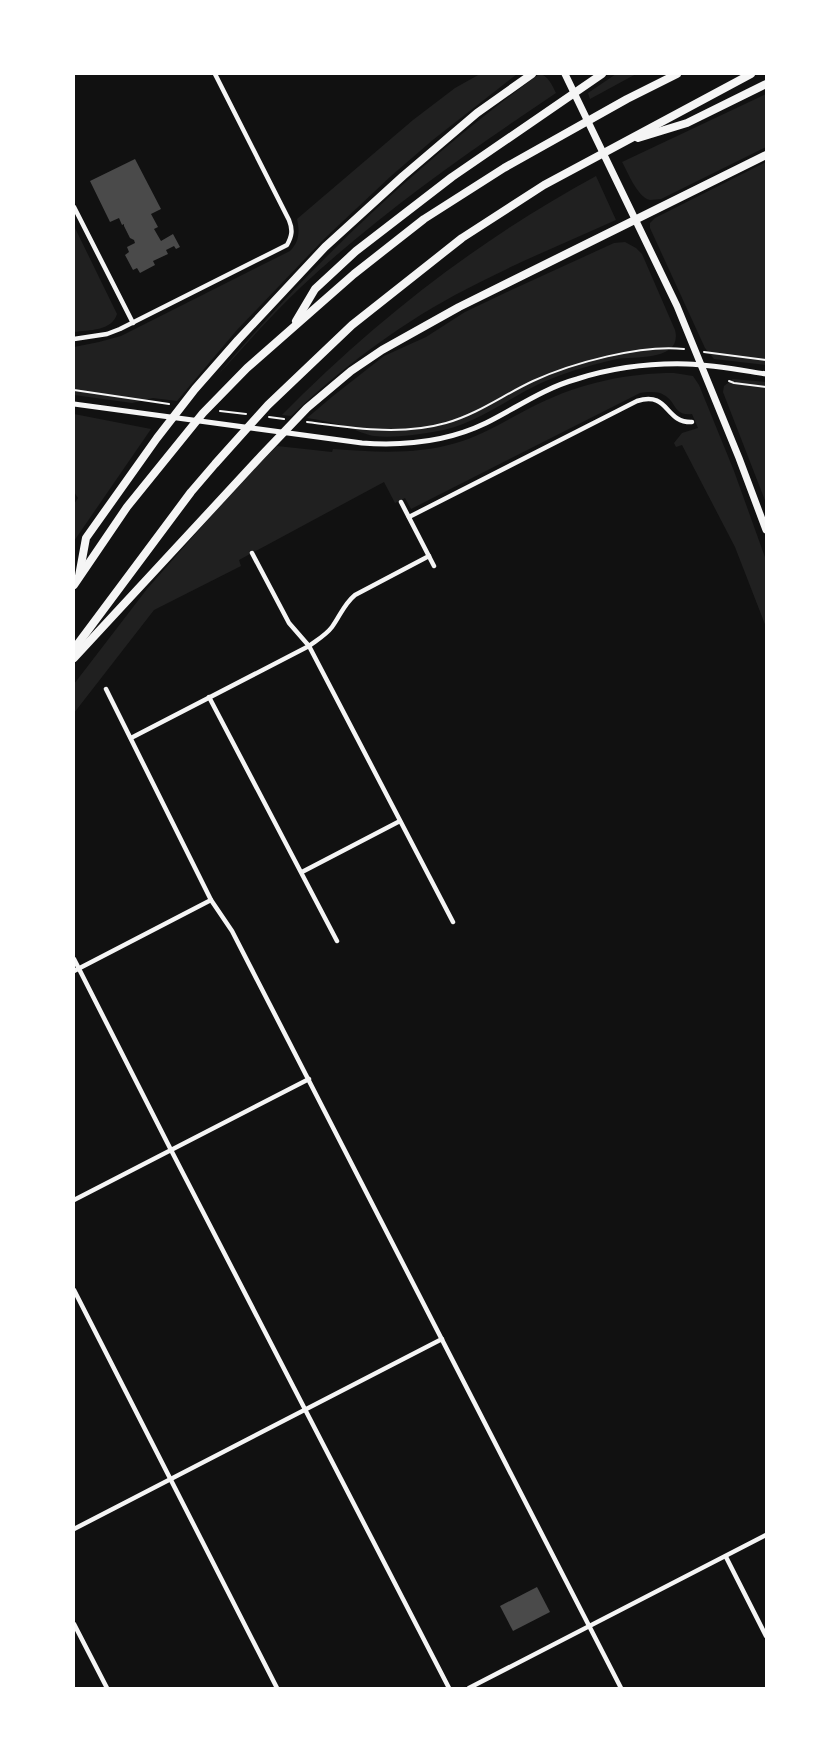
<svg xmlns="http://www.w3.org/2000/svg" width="840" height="1762" viewBox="0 0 840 1762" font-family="Poppins,sans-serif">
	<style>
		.green { fill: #202020 }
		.building { fill: #4a4a4a }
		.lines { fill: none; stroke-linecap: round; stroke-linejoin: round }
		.path { stroke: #f5f5f5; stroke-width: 2 }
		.minor { stroke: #f5f5f5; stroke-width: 4.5 }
		.tertiary { stroke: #f5f5f5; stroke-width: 5 }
		.primary { stroke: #f5f5f5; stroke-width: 7 }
		.motorway { stroke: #f5f5f5; stroke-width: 8 }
	</style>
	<rect width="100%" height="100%" fill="#111"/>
	<g class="green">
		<path d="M480 74H517L434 139 391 176 324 239 236 331 177 401 153 398 132 403 74 395V347L99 342 121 336 290 251C299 242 300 232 297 219L413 120 455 88Z"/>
		<path d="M539 74C548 75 552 85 556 93 467 153 379 214 301 287 271 315 244 347 216 377 312 263 420 162 539 74Z"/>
		<polygon points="616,74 636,74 590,99 588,93"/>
		<path d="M766 94V147L661 199C658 199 653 200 650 200 637 197 628 172 622 162Z"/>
		<polygon points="766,162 766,365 714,359 705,348 650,228 650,223 655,218"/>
		<path d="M596 176 616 220C562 244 507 267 455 295 396 327 339 370 291 416L282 415C375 320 480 239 596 176Z"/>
		<path d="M74 226 117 314C112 331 89 330 74 332Z"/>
		<path d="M625 242 636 248 642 254 675 330C683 361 635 356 617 359 607 361 596 364 586 367 571 371 555 377 541 383 505 400 474 426 433 432 414 435 394 438 374 436 366 435 357 430 349 428 335 423 321 420 307 418L333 396 384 356 426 337 465 312 507 292 614 243Z"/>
		<path d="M674 373 693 376 699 385 734 471 766 560V627L735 547 682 445 676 447 674 443 682 433 698 428 692 414C673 416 677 402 664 395 658 391 647 392 640 393L411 509 405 498 395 503 384 482 239 560 241 566 154 610 74 713V684L147 589 240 483 277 446 332 452 333 449C375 452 415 455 456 443 486 434 511 417 538 404 581 383 627 373 674 373Z"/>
		<polygon points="733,379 766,382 766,503 723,392 724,386"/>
		<polygon points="74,414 151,429 74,541 74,504 78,498 74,492"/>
	</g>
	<g class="building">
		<polygon points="135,159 161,209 151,214 158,227 154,229 161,241 173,234 180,247 176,249 174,246 166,250 168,254 153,261 155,265 140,273 137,268 133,270 125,255 129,252 127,247 135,243 134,240 130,238 124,226 124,224 122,225 119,218 110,222 90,181"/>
		<polygon points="537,1587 550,1612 513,1631 500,1606"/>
	</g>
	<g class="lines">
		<g class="path">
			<polyline points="704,352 766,360"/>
			<polyline points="729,381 734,383 766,387"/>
			<polyline points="74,390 169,404"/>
			<polyline points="220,411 246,414"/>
			<polyline points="269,417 284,419"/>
			<path d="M307 422C353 428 400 436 446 423 478 414 503 395 533 381 572 363 642 344 684 349"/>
		</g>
		<g class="minor">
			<polyline points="74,207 133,323"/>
			<path d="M74 339 107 334 120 329 287 245C292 236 293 230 289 220L215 74"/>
			<polyline points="401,502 434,566"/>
			<path d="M409 517 637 401C670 391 664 423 692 422"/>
			<polyline points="252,553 289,623 309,646 453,922"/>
			<polyline points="106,689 211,900 232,931 621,1688"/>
			<polyline points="209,697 337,941"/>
			<path d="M131 738 309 646C317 640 326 635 332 627 340 616 344 604 355 595L429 556"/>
			<polyline points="302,872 400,821"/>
			<polyline points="74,959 171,1150 449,1688"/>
			<polyline points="74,971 211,900"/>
			<polyline points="74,1200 309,1079"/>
			<polyline points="74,1290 277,1688"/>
			<polyline points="74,1529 442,1339"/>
			<polyline points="726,1557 766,1636"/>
			<polyline points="74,1624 107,1688"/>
			<polyline points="469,1688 766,1535"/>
		</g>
		<path class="tertiary" d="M74 404 362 443C404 446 447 442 486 423 516 408 544 388 577 379 612 368 650 363 687 364 714 365 740 370 766 374"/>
		<polyline class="primary" points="565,74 677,306 739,458 766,530"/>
		<g class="motorway">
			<polyline points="638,138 687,123 766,84"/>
			<polyline points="296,321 315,289 356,251 452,177 602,74"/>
			<polyline points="79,576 86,538 157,438 195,389 238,340 325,247 403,176 477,113 532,74"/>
			<polyline points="74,585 127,507 203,413 247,368 354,274 424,219 504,168 627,99 677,74"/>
			<polyline points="74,649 191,492 215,464 268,405 352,325 462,238 544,185 751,74"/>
			<polyline points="74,658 262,455 307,408 351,371 382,350 459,307 766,155"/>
		</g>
	</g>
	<rect width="840" height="1762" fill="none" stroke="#ffffff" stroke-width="150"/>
</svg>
